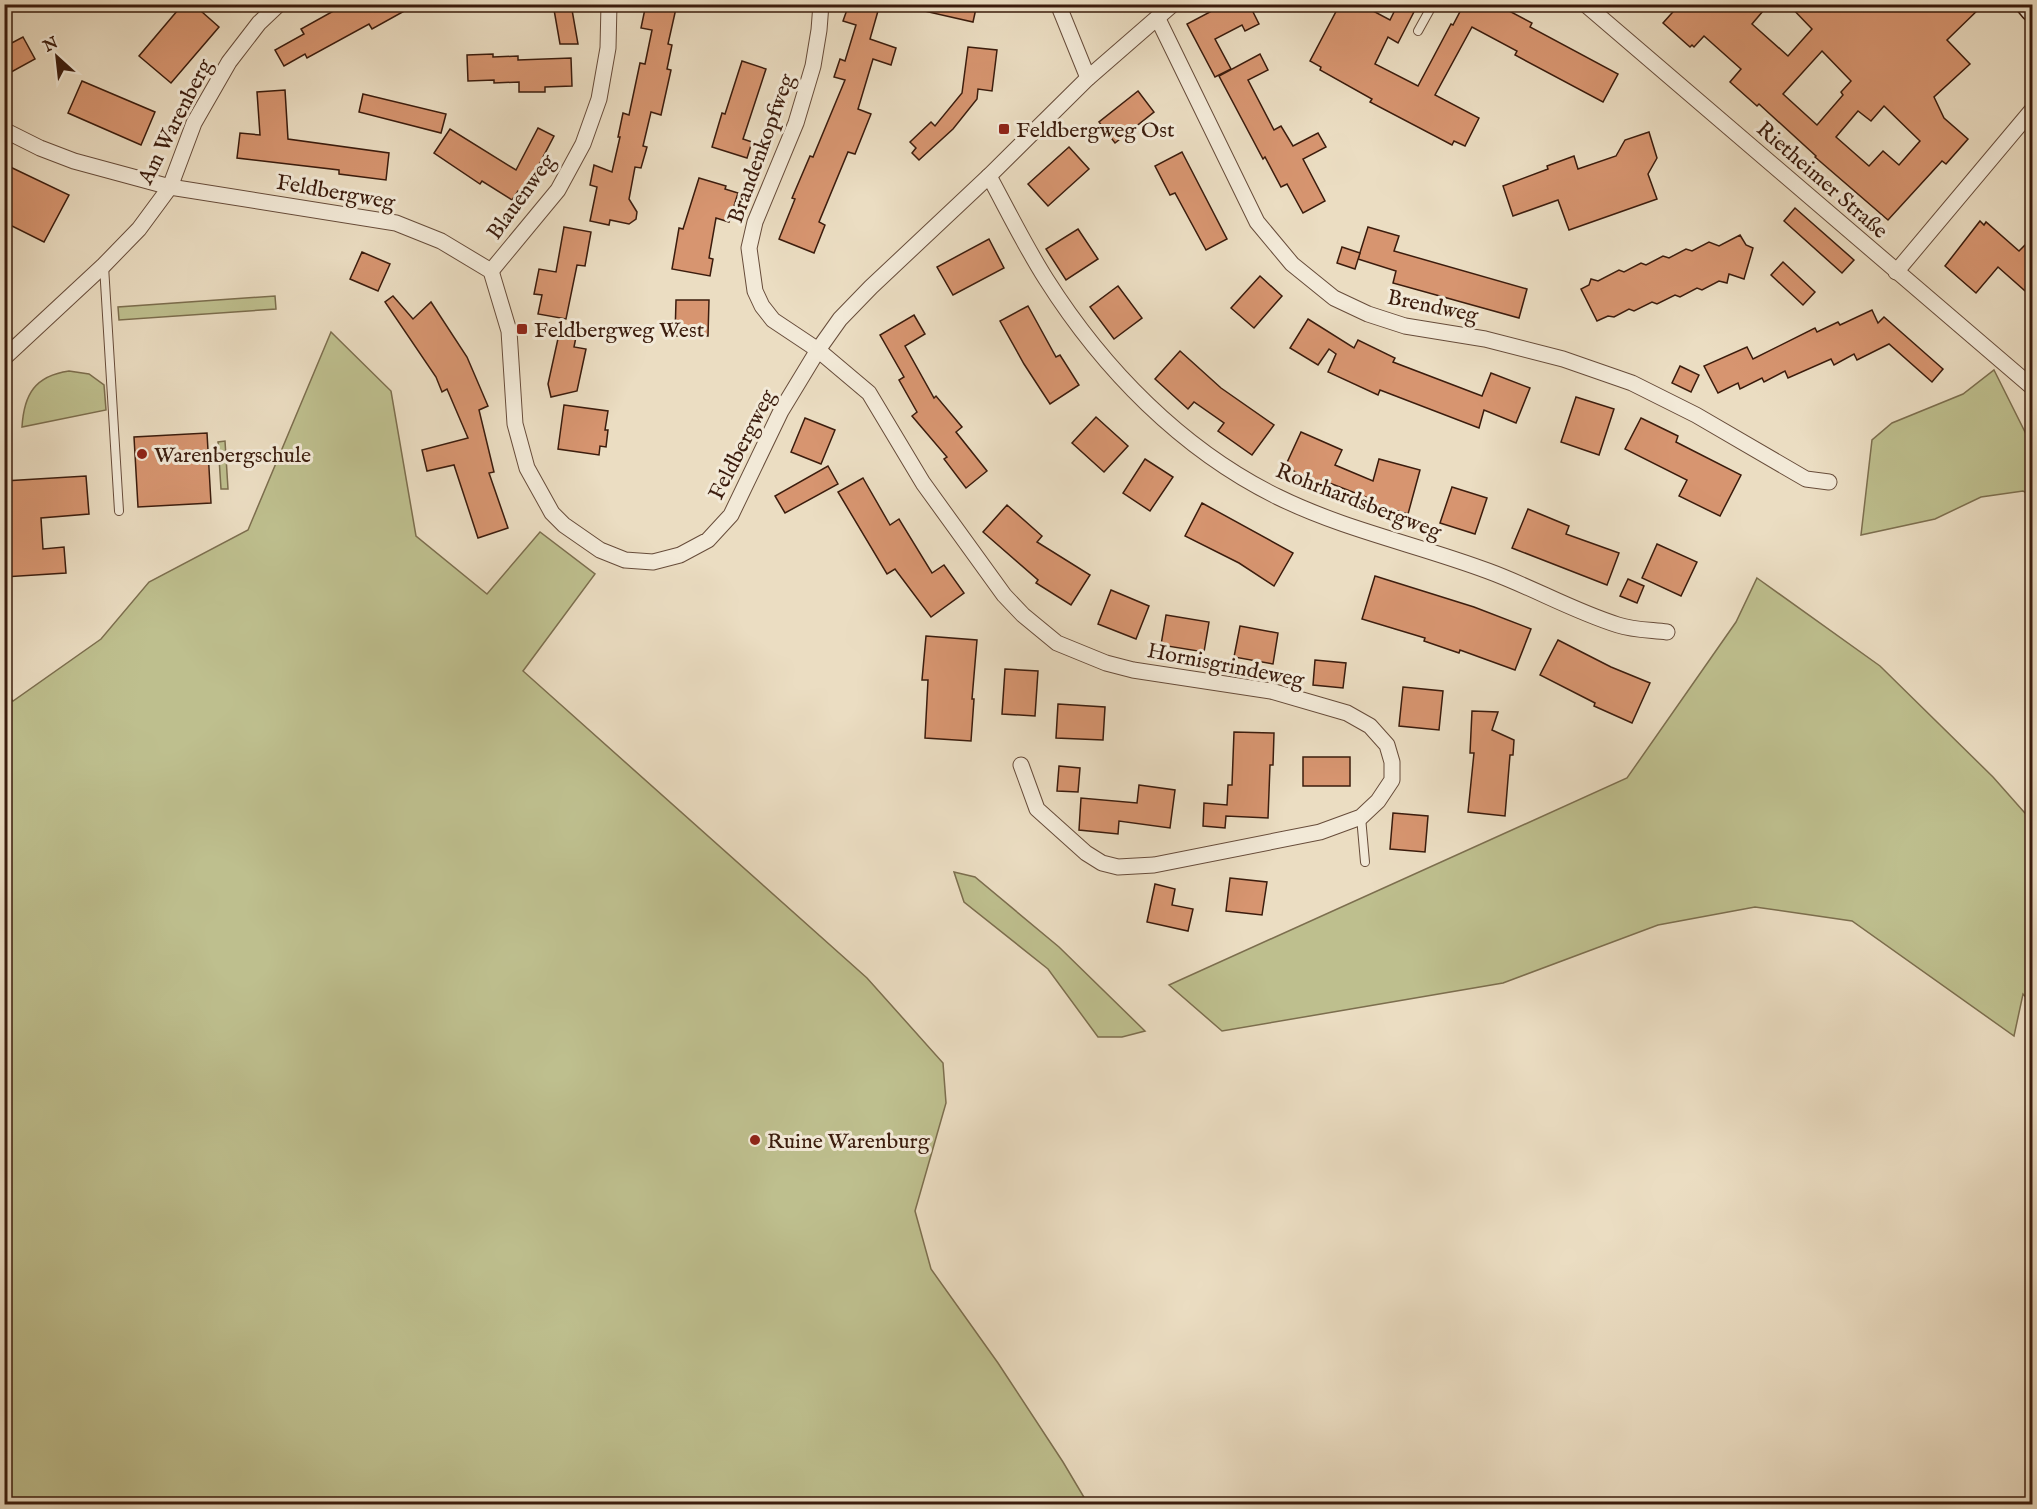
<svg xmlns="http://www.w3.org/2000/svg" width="2037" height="1509" viewBox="0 0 2037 1509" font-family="'IM FELL English',serif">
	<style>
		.green { fill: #bebf8e; stroke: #7c6e4e; stroke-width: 1.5 }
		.building { fill: #d79570; stroke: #3b1c0d; stroke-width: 1.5; fill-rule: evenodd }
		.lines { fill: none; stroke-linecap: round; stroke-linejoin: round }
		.lane-casing { stroke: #674c3a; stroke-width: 10 }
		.street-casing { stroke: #674c3a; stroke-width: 17 }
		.secondary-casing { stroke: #3b1c0d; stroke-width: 25 }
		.lane { stroke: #f2e9d7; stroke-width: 8 }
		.street { stroke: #f2e9d7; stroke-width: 15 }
		.secondary { stroke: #f2e9d7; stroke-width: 22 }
		.poi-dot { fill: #8f2418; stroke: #f2e9d7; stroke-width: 2 }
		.labels { text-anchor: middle; stroke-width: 6; stroke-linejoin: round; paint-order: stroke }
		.street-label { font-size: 22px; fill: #3b1c0d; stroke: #f2e9d7 }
		.poi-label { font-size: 22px; fill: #3b1c0d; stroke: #f2e9d7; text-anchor: start }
	</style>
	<rect width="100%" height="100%" fill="#ebddc2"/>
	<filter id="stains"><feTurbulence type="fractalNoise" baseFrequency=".00333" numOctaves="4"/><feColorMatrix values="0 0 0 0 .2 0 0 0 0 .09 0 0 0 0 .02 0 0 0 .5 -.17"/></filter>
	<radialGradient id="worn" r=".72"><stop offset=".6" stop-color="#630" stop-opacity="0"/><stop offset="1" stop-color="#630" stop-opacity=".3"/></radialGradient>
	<g class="green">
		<polygon points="275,296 276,309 119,320 118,307"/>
		<polygon points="331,332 391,391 416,536 487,594 540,532 595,574 523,671 867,978 943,1063 946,1103 915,1211 931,1269 998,1363 1063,1462 1088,1504 5,1504 5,693 13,701 101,639 149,582 248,530"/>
		<polygon points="1994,370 2032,446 2032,497 2023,491 1981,497 1935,519 1861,535 1872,440 1892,423 1963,394"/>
		<path d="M69 371 89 374 104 385 106 410 22 427C24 394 35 376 69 371Z"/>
		<polygon points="225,441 228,489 221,489 218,442"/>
		<polygon points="1757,578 1880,666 1993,777 2032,821 2032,1004 2023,994 2014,1036 1852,921 1755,907 1658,925 1503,983 1222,1031 1169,985 1627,778 1736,622"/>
		<polygon points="954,872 975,877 1059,947 1145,1031 1122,1037 1098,1037 1048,969 964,902"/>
	</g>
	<g class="building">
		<polygon points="183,4 193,4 219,27 171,83 139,56"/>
		<polygon points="346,4 417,4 372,29 369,24 307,58 305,54 284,66 275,50 304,34 301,29"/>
		<polygon points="553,4 571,4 578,44 560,44"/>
		<polygon points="646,4 677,4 668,44 672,45 667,69 671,70 661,115 651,112 643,146 647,147 641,168 635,167 629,199 637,212 636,219 629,224 610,220 609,225 590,221 597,187 590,185 594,165 612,172 620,137 618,137 623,113 629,115 640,63 645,64 652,30 641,28"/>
		<polygon points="849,4 880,4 870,39 896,48 891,65 873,59 858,109 871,114 855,154 848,152 819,222 825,225 814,253 779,239 795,199 792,198 810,156 813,157 845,80 834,77 840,59 845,61 856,25 843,21"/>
		<polygon points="924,4 977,4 973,22 924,11"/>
		<polygon points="1225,4 1249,4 1259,24 1245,31 1242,25 1215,39 1231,69 1215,77 1187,24"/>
		<polygon points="1340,4 1360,4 1390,20 1398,4 1418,4 1398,43 1388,37 1375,64 1418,86 1451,24 1453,25 1464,4 1496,4 1532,23 1530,27 1618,74 1603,102 1515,55 1517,51 1472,27 1435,95 1479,118 1465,146 1454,141 1452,145 1370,102 1372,99 1320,70 1321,67 1310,61"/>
		<path d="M1680 4H1769L1752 24 1788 56 1812 29 1788 4H1984L1947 40 1970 64 1934 97 1944 118 1968 139 1946 164 1942 161 1888 220 1815 157 1816 156 1759 104 1757 106 1730 82 1741 69 1704 36 1694 47 1692 45 1690 47 1663 23ZM1822 51 1851 81 1841 92 1843 95 1817 125 1783 94ZM1884 106 1920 141 1899 165 1883 151 1869 166 1836 137 1858 111 1871 121Z"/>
		<polygon points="23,37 35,59 4,76 4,47"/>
		<polygon points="968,47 997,50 992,91 978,89 977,99 953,129 919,160 912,153 916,148 910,142 931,122 935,126 962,93"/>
		<polygon points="493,54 493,57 518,56 518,60 571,58 572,86 545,87 545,92 519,92 519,82 494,83 494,80 468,81 467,55"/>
		<polygon points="1260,54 1268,70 1248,80 1274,130 1281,126 1293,146 1318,133 1326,147 1303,159 1325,201 1303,213 1287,184 1281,187 1265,157 1263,159 1219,76"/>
		<polygon points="742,61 766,69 743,139 752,142 747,158 712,147 722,113 725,114"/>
		<polygon points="82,81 155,112 141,145 68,113"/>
		<polygon points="285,90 288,139 389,153 386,180 339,174 339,170 237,158 240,133 260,135 257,92"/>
		<polygon points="1138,91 1154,112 1115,143 1099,122"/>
		<polygon points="363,94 446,114 441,133 359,112"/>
		<polygon points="538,128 554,136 531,180 535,182 526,196 518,191 512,200 482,181 480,184 434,153 450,129 516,170"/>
		<polygon points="1649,132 1657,158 1648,174 1657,199 1569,230 1558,200 1513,216 1503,186 1548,169 1547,166 1574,156 1578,169 1616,156 1625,140"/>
		<polygon points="1069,147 1089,169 1048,206 1028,184"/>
		<polygon points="1182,152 1227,239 1206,250 1175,193 1170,195 1155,166"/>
		<polygon points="4,164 69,195 44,242 4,222"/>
		<polygon points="699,178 726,186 725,189 738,193 729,222 716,218 709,258 713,259 710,276 672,269 679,228 683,229"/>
		<polygon points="1795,208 1854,260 1842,273 1784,221"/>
		<polygon points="1980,221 1984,225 1986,222 2019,251 2032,238 2032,297 1998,267 1976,293 1945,266"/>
		<polygon points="564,227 591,232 585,266 577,265 566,319 538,314 542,295 534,294 539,269 556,272"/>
		<polygon points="1368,227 1399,236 1394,251 1527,289 1519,318 1393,283 1396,271 1358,259"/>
		<polygon points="1078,229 1098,259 1066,280 1046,249"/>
		<polygon points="1740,235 1746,245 1753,248 1744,279 1729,274 1727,283 1719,281 1702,290 1697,288 1680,297 1675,295 1657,304 1652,302 1634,311 1629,309 1614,317 1608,316 1597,321 1581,289 1589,285 1591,279 1598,281 1619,270 1624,272 1641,263 1646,265 1663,256 1669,258 1686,249 1692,251 1709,242 1719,246"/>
		<polygon points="989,239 1004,268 953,295 937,267"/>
		<polygon points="1342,247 1360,253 1355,269 1337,263"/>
		<polygon points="362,252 390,264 378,291 350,279"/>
		<polygon points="1783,262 1815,292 1803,305 1771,275"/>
		<polygon points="1260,276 1282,296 1254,328 1231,308"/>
		<polygon points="1118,286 1142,318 1114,339 1090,307"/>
		<polygon points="393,296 413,319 431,302 467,357 488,406 479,410 494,472 489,473 508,528 478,538 454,465 427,471 422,450 468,438 447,389 442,392 436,377 385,302"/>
		<polygon points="676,300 709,300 708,336 675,336"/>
		<polygon points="1028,306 1056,357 1060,355 1079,385 1050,404 1024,364 1000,321"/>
		<polygon points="1872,310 1878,323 1884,317 1943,369 1932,382 1889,344 1857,360 1854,354 1834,365 1831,359 1788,378 1785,371 1764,382 1762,378 1740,389 1738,383 1718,393 1704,366 1747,347 1753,359 1815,328 1817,332 1838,322 1840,325"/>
		<polygon points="914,315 925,334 905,346 934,398 936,396 962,427 956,432 987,471 966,488 944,459 947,457 912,416 917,412 899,380 904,377 880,335"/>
		<polygon points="1308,319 1354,348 1358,340 1395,358 1393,362 1482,396 1491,373 1530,388 1516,423 1484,410 1479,428 1380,390 1378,395 1328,372 1336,354 1329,349 1318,365 1290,348"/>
		<polygon points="577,332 574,347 586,349 577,391 551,397 548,384 559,334"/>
		<polygon points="1180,351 1221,388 1274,425 1252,455 1218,431 1224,423 1194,402 1188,409 1155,379"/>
		<polygon points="1680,366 1699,375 1691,392 1672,383"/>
		<polygon points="1576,397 1614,409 1599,455 1561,442"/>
		<polygon points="564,405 608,411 605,430 608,430 606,447 600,446 599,455 558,449"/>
		<polygon points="1096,417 1128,446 1104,472 1072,443"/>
		<polygon points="805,418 835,430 821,464 791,452"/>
		<polygon points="1641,418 1678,436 1676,442 1741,475 1720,516 1679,496 1687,480 1625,449"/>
		<polygon points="1301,432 1342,450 1335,465 1373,481 1379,459 1420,470 1408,514 1367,502 1368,498 1327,482 1326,486 1285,467"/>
		<polygon points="207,433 211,503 138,507 134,437"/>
		<polygon points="1145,459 1173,477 1150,511 1123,493"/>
		<polygon points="828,466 838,484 785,513 775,496"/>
		<polygon points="86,476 89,514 41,518 43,549 64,547 66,573 4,577 4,481"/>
		<polygon points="863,478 890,525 899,519 932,573 944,565 964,593 931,617 895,569 887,574 838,492"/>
		<polygon points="1452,487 1487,498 1475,534 1440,523"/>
		<polygon points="1202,503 1293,553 1274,586 1239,563 1185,536"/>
		<polygon points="1007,505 1042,536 1037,542 1090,575 1071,605 1036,583 1038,580 983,532"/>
		<polygon points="1528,509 1569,526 1566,534 1619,553 1607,585 1512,548"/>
		<polygon points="1657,544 1697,562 1681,596 1642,578"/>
		<polygon points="1375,576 1474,607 1531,629 1515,670 1460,650 1459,653 1424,641 1425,638 1362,619"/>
		<polygon points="1628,579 1644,586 1637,603 1620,596"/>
		<polygon points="1111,590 1149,606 1136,639 1098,624"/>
		<polygon points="1166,615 1209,622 1204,652 1161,645"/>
		<polygon points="1240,626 1278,633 1273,664 1234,657"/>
		<polygon points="926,636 977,640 972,699 974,699 971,741 925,738 928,680 922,680"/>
		<polygon points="1558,640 1611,667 1650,683 1632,723 1594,706 1595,703 1540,675"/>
		<polygon points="1315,660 1346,663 1343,688 1313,685"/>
		<polygon points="1005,669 1038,671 1035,716 1002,714"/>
		<polygon points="1403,687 1443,691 1439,730 1399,726"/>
		<polygon points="1058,704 1105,707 1103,740 1056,738"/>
		<polygon points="1472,711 1498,712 1492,730 1514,740 1513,755 1510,755 1505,816 1468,812 1474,753 1470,753"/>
		<polygon points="1234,732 1274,733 1273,765 1270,765 1268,818 1226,816 1225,828 1203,826 1204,803 1227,805 1228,785 1232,785"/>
		<rect x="1303" y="757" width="47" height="29"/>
		<polygon points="1059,766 1080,768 1078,792 1057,791"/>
		<polygon points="1139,785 1175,790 1170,828 1119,821 1118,834 1079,830 1081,798 1137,803"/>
		<polygon points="1393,813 1428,816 1425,852 1390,849"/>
		<polygon points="1230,878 1267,882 1262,915 1226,911"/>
		<polygon points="1155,884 1175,889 1172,905 1193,909 1188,931 1147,922"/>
	</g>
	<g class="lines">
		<g class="lane-casing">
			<g id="lane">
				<polyline points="1418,31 1433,4"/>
				<polyline points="104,266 119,511"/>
				<polyline points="1361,817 1365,862"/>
			</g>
		</g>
		<g class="street-casing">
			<g id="street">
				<polyline points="821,4 819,30 813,66 796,123 755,222 749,248 755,291 762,306 773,320 818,350 869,393 923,483 1004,595 1023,615 1057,643 1106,663 1133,670 1271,691 1347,713 1370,726 1387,745 1392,762 1392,780 1378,801 1361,817 1320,832 1154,865 1118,867 1102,863 1086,853 1037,809 1021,765"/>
				<polyline points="1058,4 1088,78"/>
				<polyline points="1585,4 2032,387"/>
				<polyline points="1158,19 1257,222 1292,264 1334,298 1368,314 1405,326 1485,339 1563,359 1632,383 1696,415 1806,479 1829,482"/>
				<polyline points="4,130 40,148 74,161 170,187 396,223 441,241 491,271 509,331 515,424 527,468 552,513 564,525 600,550 625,560 653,562 680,555 708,540 731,515 781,411 818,350 840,319 871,287 989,176 1088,78 1173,4"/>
				<path d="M989 176C1008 211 1025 246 1046 279 1103 369 1182 450 1278 497 1345 530 1419 545 1488 571 1532 587 1573 611 1618 625 1633 630 1651 630 1667 632"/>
				<polyline points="491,271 558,190 583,144 599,99 608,48 609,4"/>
				<polyline points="1896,272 2032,110"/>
				<polyline points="4,358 104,265 139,229 170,187 194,123 229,62 259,23 279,4"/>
			</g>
		</g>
		<g class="secondary-casing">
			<polyline id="secondary" points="2027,4 2032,10"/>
		</g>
		<use href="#lane" class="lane"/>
		<use href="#street" class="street"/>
		<use href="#secondary" class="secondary"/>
	</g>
	<g class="poi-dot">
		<rect x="998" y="123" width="12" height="12" rx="3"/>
		<rect x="516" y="323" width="12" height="12" rx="3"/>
		<circle cx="142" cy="454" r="6"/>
		<circle cx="755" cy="1140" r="6"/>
	</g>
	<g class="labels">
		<g class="street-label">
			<text transform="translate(174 121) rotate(-63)" y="8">Am Warenberg</text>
			<text transform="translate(760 148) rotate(-70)" y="8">Brandenkopfweg</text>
			<text transform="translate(1823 179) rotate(41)" y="8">Rietheimer Straße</text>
			<text transform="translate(336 191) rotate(10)" y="8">Feldbergweg</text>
			<text transform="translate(520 196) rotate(-54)" y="8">Blauenweg</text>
			<text transform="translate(1433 305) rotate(12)" y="8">Brendweg</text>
			<text transform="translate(741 444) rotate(-63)" y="8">Feldbergweg</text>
			<text transform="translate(1359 500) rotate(21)" y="8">Rohrhardsbergweg</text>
			<text transform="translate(1226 664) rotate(11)" y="8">Hornisgrindeweg</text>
		</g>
		<g class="poi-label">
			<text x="1016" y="137">Feldbergweg Ost</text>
			<text x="534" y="337">Feldbergweg West</text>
			<text x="154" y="462">Warenbergschule</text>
			<text x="767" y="1148">Ruine Warenburg</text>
		</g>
	</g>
	<rect width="2037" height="1509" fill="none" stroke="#ebddc2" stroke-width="24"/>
	<rect x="6" y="6" width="2025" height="1497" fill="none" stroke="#3b1c0d" stroke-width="3"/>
	<rect x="12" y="12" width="2013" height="1485" fill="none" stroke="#3b1c0d" stroke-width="1.5"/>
	<g transform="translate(57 57) rotate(333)" stroke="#f2e9d7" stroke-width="4.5" paint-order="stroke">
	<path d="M0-4.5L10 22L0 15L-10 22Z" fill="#3b1c0d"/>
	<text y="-9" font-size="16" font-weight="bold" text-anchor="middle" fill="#3b1c0d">N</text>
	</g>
	<rect width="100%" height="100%" filter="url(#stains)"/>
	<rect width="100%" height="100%" fill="url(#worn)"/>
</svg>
